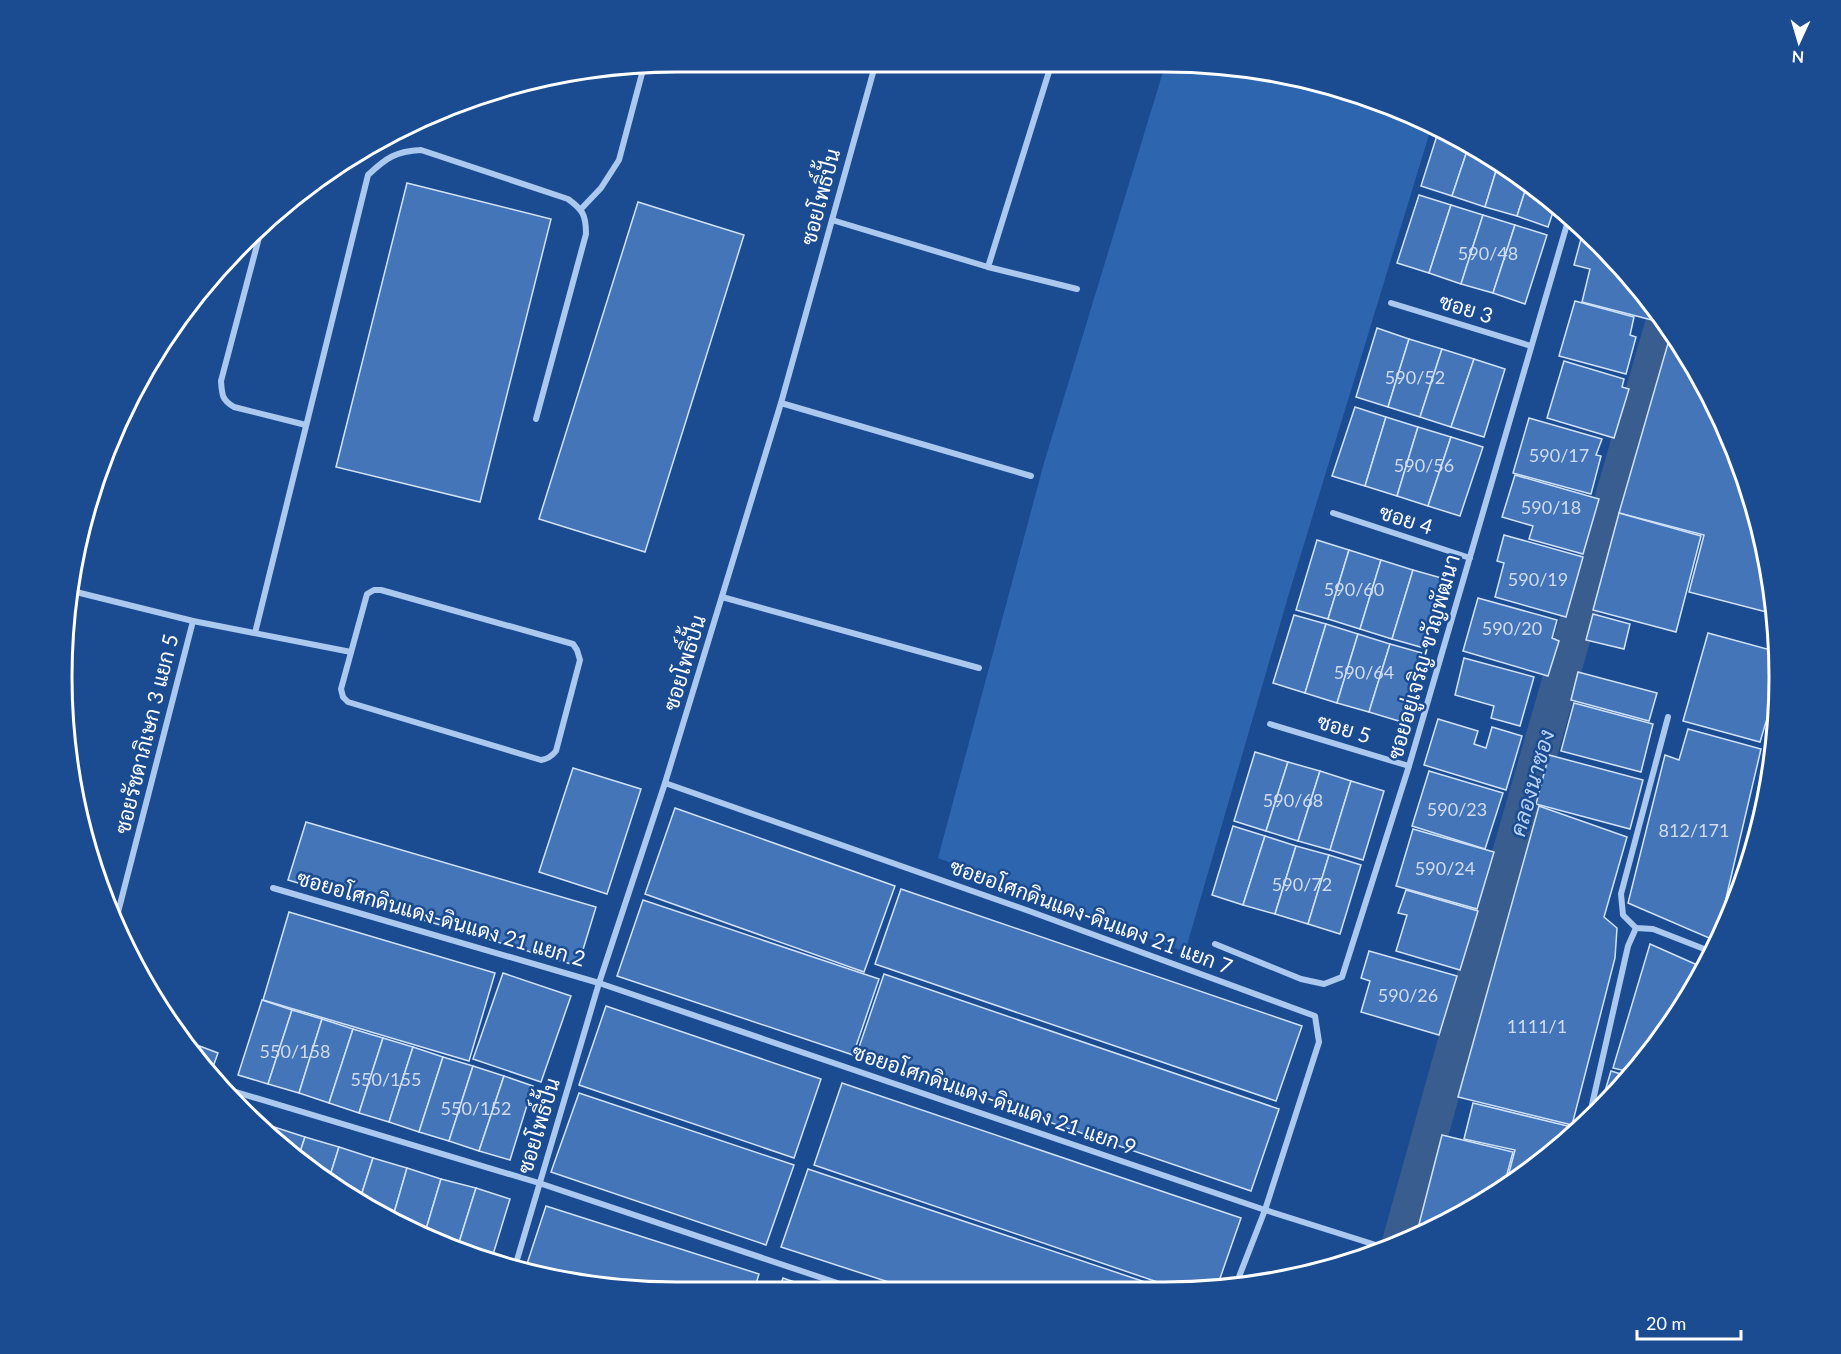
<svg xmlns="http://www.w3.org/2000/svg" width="1841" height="1354" viewBox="0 0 1841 1354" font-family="Lato,Sarabun,sans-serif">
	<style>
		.green { fill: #2e65af }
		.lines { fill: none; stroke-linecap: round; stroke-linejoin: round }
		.canal { stroke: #3a5d8f; stroke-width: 36 }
		.building { fill: #4475b9; stroke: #d1e3fa; stroke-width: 1.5 }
		.minor { stroke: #abc8ef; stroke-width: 6 }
		.labels { text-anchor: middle; stroke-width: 5; stroke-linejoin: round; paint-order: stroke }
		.number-label { font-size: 18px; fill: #d0dcee }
		.street-label { font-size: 21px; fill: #fff; stroke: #1b4c91 }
		.water-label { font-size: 22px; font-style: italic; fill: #b7d2f6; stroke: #1b4c91 }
		.rim { fill: none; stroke: #fff; stroke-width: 3 }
	</style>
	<rect width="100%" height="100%" fill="#1b4c91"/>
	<polygon class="green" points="1166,62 1323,82 1400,108 1432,125 1290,590 1185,952 938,858 1044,463"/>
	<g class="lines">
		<polyline class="canal" points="1399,1246 1456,1041 1664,321"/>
	</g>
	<g class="building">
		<polygon points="1439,129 1469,145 1452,196 1421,186"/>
		<polygon points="1469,145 1499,161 1485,207 1452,196"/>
		<polygon points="1499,161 1528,182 1517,216 1485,207"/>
		<polygon points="1528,182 1556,203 1548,227 1517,216"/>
		<polygon points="407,183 551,219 480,502 336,467"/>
		<polygon points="1419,195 1451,205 1429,273 1397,263"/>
		<polygon points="638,202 744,235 645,552 539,519"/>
		<polygon points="1451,205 1483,215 1461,284 1429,273"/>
		<polygon points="1483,215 1515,225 1493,293 1461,284"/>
		<polygon points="1515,225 1547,235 1525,304 1493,293"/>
		<polygon points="1581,239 1596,243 1652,302 1655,307 1652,320 1582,302 1590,269 1574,265"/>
		<polygon points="1575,301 1634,317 1630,335 1636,337 1626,374 1559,356"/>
		<polygon points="1377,328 1409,339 1388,407 1356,397"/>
		<polygon points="1671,333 1716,404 1758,517 1774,614 1689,592 1704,535 1619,513"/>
		<polygon points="1409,339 1442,349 1420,417 1388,407"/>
		<polygon points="1442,349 1474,359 1451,427 1420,417"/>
		<polygon points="1474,359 1505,369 1484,437 1451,427"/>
		<polygon points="1564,361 1624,379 1622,387 1629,389 1614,438 1547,418"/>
		<polygon points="1355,407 1386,417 1365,486 1332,476"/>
		<polygon points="1386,417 1418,427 1397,496 1365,486"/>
		<polygon points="1529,418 1602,439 1596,455 1601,456 1591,494 1513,473"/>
		<polygon points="1418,427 1451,437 1428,506 1397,496"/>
		<polygon points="1451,437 1483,447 1460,516 1428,506"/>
		<polygon points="1515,475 1599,499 1583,554 1529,539 1533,526 1502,517"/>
		<polygon points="1619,513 1701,536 1676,632 1593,610"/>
		<polygon points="1504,535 1583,557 1566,617 1495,597 1504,563 1497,561"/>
		<polygon points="1317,540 1349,550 1328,619 1296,610"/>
		<polygon points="1349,550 1381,560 1360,629 1328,619"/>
		<polygon points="1381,560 1413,570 1392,639 1360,629"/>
		<polygon points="1413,570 1445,579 1424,648 1392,639"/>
		<polygon points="1478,598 1557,620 1552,638 1559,641 1548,676 1463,651"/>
		<polygon points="1593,614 1630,624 1624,649 1586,640"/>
		<polygon points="1294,615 1326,624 1305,693 1273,683"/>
		<polygon points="1326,624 1358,634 1337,703 1305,693"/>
		<polygon points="1708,633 1778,652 1777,685 1760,742 1683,721"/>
		<polygon points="1358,634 1390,644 1369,712 1337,703"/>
		<polygon points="1390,644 1422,653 1402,722 1369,712"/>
		<polygon points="1464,658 1534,677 1520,726 1491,718 1494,706 1455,695"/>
		<polygon points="1578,672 1657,693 1649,721 1571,700"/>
		<polygon points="1574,703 1653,724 1641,772 1561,751"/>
		<polygon points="1438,719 1478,731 1474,744 1486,748 1492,727 1522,736 1506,790 1424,765"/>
		<polygon points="1688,729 1761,749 1716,941 1628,903 1665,755 1679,760"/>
		<polygon points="1255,752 1288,762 1266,831 1234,821"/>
		<polygon points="1549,755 1643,780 1630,829 1536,804"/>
		<polygon points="1288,762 1320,771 1298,841 1266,831"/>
		<polygon points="573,768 641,789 607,894 539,872"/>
		<polygon points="1320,771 1351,781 1330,850 1298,841"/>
		<polygon points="1429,771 1503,793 1485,849 1412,826"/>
		<polygon points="1351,781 1384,791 1363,860 1330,850"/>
		<polygon points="1539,806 1627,837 1604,917 1617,928 1615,958 1572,1125 1458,1097"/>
		<polygon points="675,808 895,886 864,972 645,894"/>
		<polygon points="306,822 596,907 578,966 288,880"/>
		<polygon points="1233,826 1265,836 1243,905 1212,895"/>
		<polygon points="1413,829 1494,852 1477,909 1396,886"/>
		<polygon points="1265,836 1296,846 1275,914 1243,905"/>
		<polygon points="1296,846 1329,855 1308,924 1275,914"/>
		<polygon points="1329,855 1361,865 1340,934 1308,924"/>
		<polygon points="901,889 1302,1026 1276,1101 875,964"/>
		<polygon points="1406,890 1478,911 1460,970 1396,951 1407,915 1398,913"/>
		<polygon points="643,900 879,979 853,1055 617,976"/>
		<polygon points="289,912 495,973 469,1061 263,1000"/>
		<polygon points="1650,944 1704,968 1697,984 1634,1073 1613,1068"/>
		<polygon points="1369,951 1457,976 1439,1035 1361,1012 1370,981 1361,978"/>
		<polygon points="503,973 571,996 541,1082 473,1059"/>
		<polygon points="884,974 1279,1109 1251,1191 856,1056"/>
		<polygon points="262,1000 292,1010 268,1084 238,1075"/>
		<polygon points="606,1006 821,1079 794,1158 579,1085"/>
		<polygon points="292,1010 322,1019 299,1093 268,1084"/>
		<polygon points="322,1019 353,1029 329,1103 299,1093"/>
		<polygon points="353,1029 383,1038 359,1113 329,1103"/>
		<polygon points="383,1038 413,1047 389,1122 359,1113"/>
		<polygon points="181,1039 218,1053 210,1075 189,1052"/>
		<polygon points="413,1047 443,1057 419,1132 389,1122"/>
		<polygon points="443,1057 473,1066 449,1141 419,1132"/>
		<polygon points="473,1066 504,1076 479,1151 449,1141"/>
		<polygon points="1611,1071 1631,1077 1600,1108"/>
		<polygon points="504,1076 533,1086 510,1160 479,1151"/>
		<polygon points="842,1083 1241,1218 1217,1287 1175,1288 814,1165"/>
		<polygon points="579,1093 794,1165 766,1245 551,1172"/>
		<polygon points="1473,1103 1576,1128 1576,1131 1539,1165 1506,1184 1515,1150 1464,1139"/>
		<polygon points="254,1122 271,1126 268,1136"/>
		<polygon points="271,1126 305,1137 298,1158 268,1136"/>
		<polygon points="1442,1135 1513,1152 1504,1185 1421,1233 1417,1232"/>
		<polygon points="305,1137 339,1147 329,1179 298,1158"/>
		<polygon points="339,1147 373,1158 360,1199 329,1179"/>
		<polygon points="373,1158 407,1168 392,1220 360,1199"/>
		<polygon points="407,1168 441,1179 424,1236 404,1229 392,1220"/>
		<polygon points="808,1169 1163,1288 910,1289 781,1247"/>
		<polygon points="441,1179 476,1188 457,1249 424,1236"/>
		<polygon points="476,1188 510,1199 491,1261 457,1249"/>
		<polygon points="546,1206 759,1274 754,1290 636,1291 524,1273"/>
		<polygon points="783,1278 817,1290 779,1290"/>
	</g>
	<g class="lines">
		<g class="minor">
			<polyline points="581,209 601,188 619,160 644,66"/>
			<polyline points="832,220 988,267 1077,289"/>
			<path d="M261 230 221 381C222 395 222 400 234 407L306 425"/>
			<polyline points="988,267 1052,62"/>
			<polyline points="1391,303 1531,346"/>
			<polyline points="781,403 1031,476"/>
			<polyline points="1333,513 1470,558"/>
			<polyline points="68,590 193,621 351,652"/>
			<path d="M374 590H381L573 644 577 650 580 660 556 751C552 756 548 759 541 760L348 702 343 697 341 689 367 594Z"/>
			<polyline points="722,597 979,668"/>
			<path d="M255 633 368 175C386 158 396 151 421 150L568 199C583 210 586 215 586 234L536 419"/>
			<polyline points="1668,717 1621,894 1623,915 1636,928 1653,929 1712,952"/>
			<polyline points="1270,724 1409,766"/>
			<polyline points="665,783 1029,911 1315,1016 1319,1042 1265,1210 1235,1287"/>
			<polyline points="273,888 599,983 1265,1210 1379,1246"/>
			<polyline points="1733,905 1757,833"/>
			<polyline points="115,924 193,621"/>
			<polyline points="1215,944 1301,979 1324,984 1342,977 1409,766 1570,214"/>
			<polyline points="226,1089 539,1183 858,1290"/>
			<polyline points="1589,1118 1628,946 1636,928"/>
			<polyline points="514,1270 599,983 665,783 781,403 876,62"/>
		</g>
	</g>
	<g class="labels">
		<g class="number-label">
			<text x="1488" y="260">590/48</text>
			<text x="1415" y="384">590/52</text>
			<text x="1559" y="462">590/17</text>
			<text x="1424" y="472">590/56</text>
			<text x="1551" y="514">590/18</text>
			<text x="1538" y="586">590/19</text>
			<text x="1354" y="596">590/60</text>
			<text x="1512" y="635">590/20</text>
			<text x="1364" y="679">590/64</text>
			<text x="1293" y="807">590/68</text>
			<text x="1457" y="816">590/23</text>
			<text x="1694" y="837">812/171</text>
			<text x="1445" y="875">590/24</text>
			<text x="1302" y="891">590/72</text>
			<text x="1408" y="1002">590/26</text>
			<text x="1537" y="1033">1111/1</text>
			<text x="295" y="1058">550/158</text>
			<text x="386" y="1086">550/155</text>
			<text x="476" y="1115">550/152</text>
		</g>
		<g class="street-label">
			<text transform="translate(821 197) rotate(-75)" y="7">ซอยโพธิ์ปั้น</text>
			<text transform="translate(1466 309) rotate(17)" y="7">ซอย 3</text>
			<text transform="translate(1406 520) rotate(18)" y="7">ซอย 4</text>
			<text transform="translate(1424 657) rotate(-74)" y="7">ซอยอยู่เจริญ-ขวัญพัฒนา</text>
			<text transform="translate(685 663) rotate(-73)" y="7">ซอยโพธิ์ปั้น</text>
			<text transform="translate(1344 729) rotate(17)" y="7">ซอย 5</text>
			<text transform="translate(147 734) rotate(-76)" y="7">ซอยรัชดาภิเษก 3 แยก 5</text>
			<text transform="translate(1091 917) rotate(20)" y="7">ซอยอโศกดินแดง-ดินแดง 21 แยก 7</text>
			<text transform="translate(441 919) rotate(16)" y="7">ซอยอโศกดินแดง-ดินแดง 21 แยก 2</text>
			<text transform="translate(994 1100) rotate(19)" y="7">ซอยอโศกดินแดง-ดินแดง 21 แยก 9</text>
			<text transform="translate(539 1126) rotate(-73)" y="7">ซอยโพธิ์ปั้น</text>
		</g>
		<g class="water-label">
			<text transform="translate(1532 783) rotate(-74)" y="8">คลองนาซอง</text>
		</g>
	</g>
	<path d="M0 0H1841V1354H0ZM677 72H1164A605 605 0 0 1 1769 677V677A605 605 0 0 1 1164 1282H677A605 605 0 0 1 72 677V677A605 605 0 0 1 677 72Z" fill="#1b4c91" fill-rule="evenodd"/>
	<path class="rim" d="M677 72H1164A605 605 0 0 1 1769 677V677A605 605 0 0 1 1164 1282H677A605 605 0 0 1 72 677V677A605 605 0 0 1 677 72Z"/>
	<g transform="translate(1799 42) rotate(184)" stroke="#1b4c91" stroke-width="4.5" paint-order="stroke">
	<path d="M0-4.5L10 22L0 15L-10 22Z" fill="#ffffff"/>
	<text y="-9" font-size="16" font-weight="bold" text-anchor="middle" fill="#ffffff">N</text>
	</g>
	<path d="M1637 1330v9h104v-9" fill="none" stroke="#ffffff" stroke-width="3"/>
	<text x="1646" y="1330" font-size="18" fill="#ffffff" stroke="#1b4c91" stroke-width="4.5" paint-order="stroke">20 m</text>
</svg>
